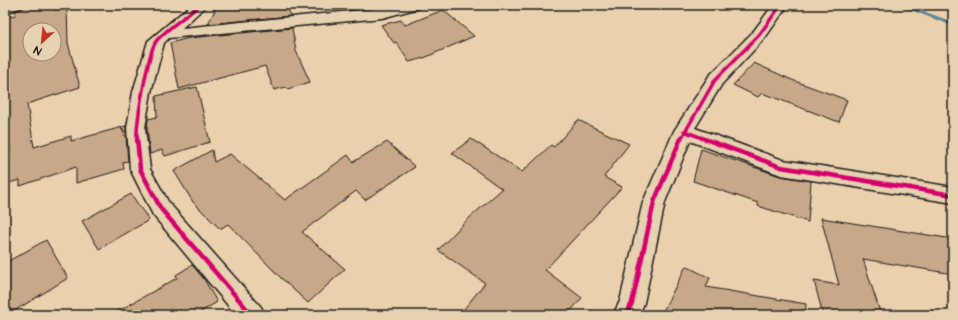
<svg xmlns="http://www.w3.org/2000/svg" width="958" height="320" viewBox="0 0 958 320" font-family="'Architects Daughter',sans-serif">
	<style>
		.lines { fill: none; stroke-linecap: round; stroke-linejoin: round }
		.stream { fill: #5c8396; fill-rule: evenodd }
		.building { fill: #c7a888; stroke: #1c1c1c; fill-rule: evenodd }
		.street-casing { stroke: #1c1c1c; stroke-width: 3 }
		.street { fill: #e6d1b0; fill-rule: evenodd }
		.cycleway-far1-casing { stroke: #e6d1b0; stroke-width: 5.5 }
		.cycleway-casing { stroke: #e6d1b0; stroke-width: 7 }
		.cycleway-far1 { stroke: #d6006c; stroke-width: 3.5 }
		.cycleway { stroke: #d6006c; stroke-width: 4.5 }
	</style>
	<rect width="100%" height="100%" fill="#ebd0ad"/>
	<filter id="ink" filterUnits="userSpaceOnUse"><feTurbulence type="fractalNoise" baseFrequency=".025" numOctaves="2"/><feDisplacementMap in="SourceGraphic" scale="8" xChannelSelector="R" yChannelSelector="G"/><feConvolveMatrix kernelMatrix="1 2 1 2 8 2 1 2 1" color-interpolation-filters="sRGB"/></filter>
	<g filter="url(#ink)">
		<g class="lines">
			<polygon class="stream" points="897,5 906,5 953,22 953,26"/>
		</g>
		<g class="building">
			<path d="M31 5H51L55 10 67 7 68 43 80 87 27 104 34 147 71 136V141L126 126V133L121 128 126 137 128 161 123 162 124 169 76 183V167L20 186V180L9 183 10 145 5 148V17L16 15 15 11ZM30 30H54V54H30Z"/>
			<polygon points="288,5 290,16 208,24 217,6"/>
			<polygon points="443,10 474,36 424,58 409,62 396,42 394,43 381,25 401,20 405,25"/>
			<polygon points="292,28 296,51 310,82 288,89 286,87 274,90 265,66 179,89 170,43 189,38"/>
			<polygon points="754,63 792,80 847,100 839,122 762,93 758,97 733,85"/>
			<polygon points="197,87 210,142 165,156 162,150 150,154 147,128 148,119 157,117 156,96"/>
			<polygon points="578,120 629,144 604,177 622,187 545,270 582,298 567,315 459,315 485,283 438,250 466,221 502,189 452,153 471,139 522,172 551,145 554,147"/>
			<polygon points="387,142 415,167 365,200 356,191 302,232 345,269 308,303 282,279 228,224 220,229 193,202 174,171 212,150 214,162 230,154 285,200 348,155 353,162"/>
			<polygon points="701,149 780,176 811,181 808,222 758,206 758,203 693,181"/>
			<polygon points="131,194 149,220 99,249 82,221"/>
			<polygon points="821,218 953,239 953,274 863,259 881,315 823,315 814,281 839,285"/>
			<polygon points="46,240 68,278 11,313 5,299 5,263"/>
			<polygon points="192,265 204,279 217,302 196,315 111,315 177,278 176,275"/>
			<polygon points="686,266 710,278 706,287 806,304 805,315 661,315"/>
		</g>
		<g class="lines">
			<g class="street-casing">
				<g id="street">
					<polygon points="5,5 22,5 20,8 5,13"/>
					<polygon points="191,5 207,5 182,28 382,8 396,5 421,5 419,8 382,18 169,38 164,43 151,92 145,128 150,169 169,203 261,307 265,315 236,315 153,215 130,169 127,128 133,92 148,41"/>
					<polygon points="773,5 788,5 765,38 722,84 695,128 783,160 953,187 953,203 781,175 690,141 665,202 644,303 639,315 613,315 620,301 643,202 674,131 709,76 753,32"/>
				</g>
			</g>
			<use href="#street" class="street"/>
			<g class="cycleway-far1-casing">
				<g id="cycleway-far1">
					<polyline points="684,131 705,139"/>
					<path d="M137 139C136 124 148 50 157 40 169 27 186 16 200 5"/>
					<polyline points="681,139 715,80 759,35 781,5"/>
				</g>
			</g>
			<g class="cycleway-casing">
				<g id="cycleway">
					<polyline points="137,138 140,169 161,209 252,315"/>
					<polyline points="702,138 781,167 953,195"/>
					<polyline points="626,315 632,303 654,202 681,138"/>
				</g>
			</g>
			<use href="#cycleway-far1" class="cycleway-far1"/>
			<use href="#cycleway" class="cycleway"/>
		</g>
	</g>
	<rect width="958" height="320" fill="none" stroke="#e6d1b0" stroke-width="20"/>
	<rect x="10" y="10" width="938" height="300" fill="none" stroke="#1c1c1c" stroke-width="1.5" filter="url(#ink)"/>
	<g transform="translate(42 42) rotate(207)"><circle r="19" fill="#e6d1b0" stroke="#958975"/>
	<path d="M0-3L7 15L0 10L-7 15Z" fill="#c8321e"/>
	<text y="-6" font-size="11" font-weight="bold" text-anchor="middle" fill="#1c1c1c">N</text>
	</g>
</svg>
